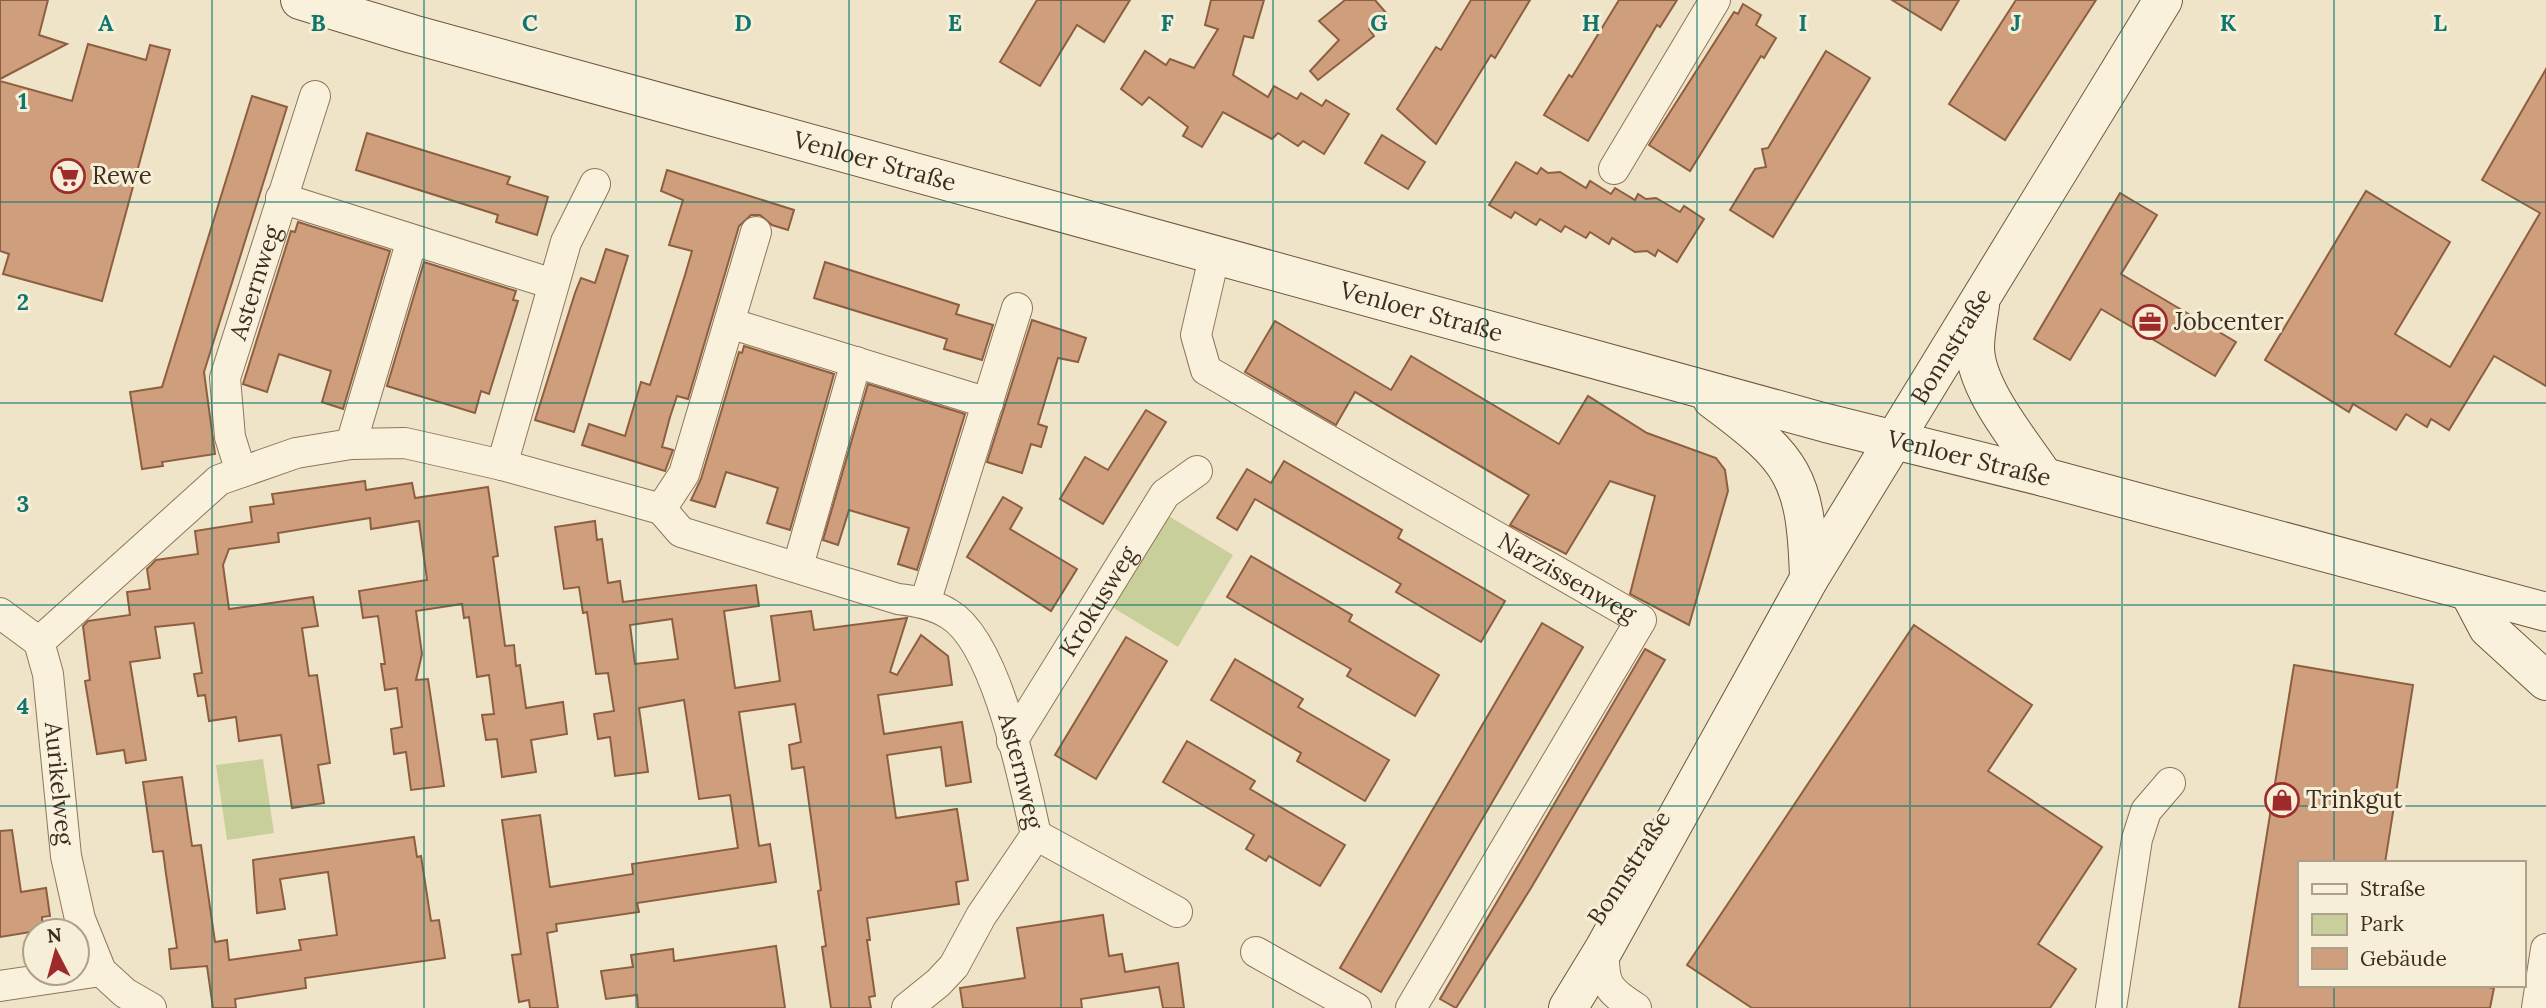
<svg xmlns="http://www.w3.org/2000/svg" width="2546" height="1008" viewBox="0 0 2546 1008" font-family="Lora,serif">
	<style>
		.green { fill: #c9cf9b }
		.building { fill: #cf9f7d; stroke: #8d5f41; stroke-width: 2; fill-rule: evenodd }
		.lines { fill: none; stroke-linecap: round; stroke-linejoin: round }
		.minor-casing { stroke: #8d765c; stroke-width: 32 }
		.secondary-casing { stroke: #6f573f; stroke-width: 40 }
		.minor { stroke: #faf1dc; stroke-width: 30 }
		.secondary { stroke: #faf1dc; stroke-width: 38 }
		.grid { fill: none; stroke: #0f766e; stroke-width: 2; stroke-opacity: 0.55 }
		.labels { text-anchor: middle; stroke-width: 6; stroke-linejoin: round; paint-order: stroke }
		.street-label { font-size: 24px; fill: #3d2e20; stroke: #f7eed8 }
		.poi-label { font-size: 24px; fill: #3d2e20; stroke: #f7eed8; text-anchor: start }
		.grid-label { font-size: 23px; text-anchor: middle; font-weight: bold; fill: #0f766e; stroke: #f7eed8; stroke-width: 6; stroke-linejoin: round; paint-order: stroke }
	</style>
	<rect width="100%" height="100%" fill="#f0e4c8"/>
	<g class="green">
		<polygon points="1162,512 1233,555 1178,647 1107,604"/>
		<polygon points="263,759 274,833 227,840 216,765"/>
	</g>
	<g class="building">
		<polygon points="0,0 48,0 39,35 67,44 0,79"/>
		<polygon points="1037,0 1130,0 1104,42 1077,25 1040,86 1000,62"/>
		<polygon points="1211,0 1264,0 1253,38 1244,36 1233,75 1268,97 1274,86 1297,99 1301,93 1322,106 1326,100 1349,114 1324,154 1303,141 1298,146 1278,133 1272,139 1223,112 1202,147 1183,136 1188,127 1149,97 1142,105 1121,89 1145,51 1166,65 1170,59 1194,68 1218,29 1205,25"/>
		<polygon points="1345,0 1375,0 1387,14 1369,29 1374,36 1318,80 1310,71 1339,40 1319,21"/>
		<polygon points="1471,0 1530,0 1495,58 1491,55 1436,144 1397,109 1436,47 1441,50"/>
		<polygon points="1619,0 1677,0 1660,27 1657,25 1588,141 1544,115 1569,75 1572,77"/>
		<polygon points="1892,0 1959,0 1941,30"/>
		<polygon points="2016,0 2096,0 2005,140 1949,104"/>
		<polygon points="1743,4 1761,15 1756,25 1776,38 1764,58 1761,56 1690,171 1649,145 1734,12 1738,14"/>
		<polygon points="88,44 146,60 150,45 170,50 102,301 3,274 9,254 0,251 0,81 72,101"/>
		<polygon points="1826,51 1870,78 1773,237 1730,210 1755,169 1766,167 1762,149 1768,148"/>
		<polygon points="2546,69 2546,386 2494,356 2449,430 2431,419 2427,427 2406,414 2396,430 2353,404 2349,412 2265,360 2366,191 2450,242 2395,334 2450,367 2540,213 2482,180"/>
		<polygon points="252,96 287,107 204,372 215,454 162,462 163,466 142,469 130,392 162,387"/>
		<polygon points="367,133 510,177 507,184 548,197 537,235 496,222 498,215 356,170"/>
		<polygon points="1382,135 1425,162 1408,189 1365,163"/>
		<polygon points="1516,162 1537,174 1541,168 1548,173 1560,172 1586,188 1590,181 1611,194 1615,188 1635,200 1638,194 1646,199 1656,198 1680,212 1684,206 1704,219 1677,262 1658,250 1655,256 1647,251 1635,252 1612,238 1609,244 1590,232 1586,238 1565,226 1561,232 1540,219 1536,225 1515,212 1511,218 1489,205"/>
		<polygon points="667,170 794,210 788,230 772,225 760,215 751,215 739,226 688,399 677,396 670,417 662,447 673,450 665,471 582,445 589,424 625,436 641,382 650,385 685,275 692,251 669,245 683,200 661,191"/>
		<polygon points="2120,193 2157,215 2121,274 2236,342 2215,376 2101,309 2070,360 2034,339"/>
		<polygon points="298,222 390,251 343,409 322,402 331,371 279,354 267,392 243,384 291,231 295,232"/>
		<polygon points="606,249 628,256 574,432 535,420 575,293 581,278 595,283"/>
		<polygon points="424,262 516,291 513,300 518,301 489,394 481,391 475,413 387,386"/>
		<polygon points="825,262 959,305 956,314 993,325 982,360 944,349 947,339 814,298"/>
		<polygon points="1032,320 1086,338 1078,362 1058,358 1038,424 1047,427 1041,447 1031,444 1022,473 987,462"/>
		<polygon points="1275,321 1391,390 1411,356 1559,444 1588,396 1647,433 1716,458 1725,470 1728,491 1689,625 1630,594 1655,496 1610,481 1566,554 1510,525 1529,495 1355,392 1336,425 1245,372"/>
		<polygon points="744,346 834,374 790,530 767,523 778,488 753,480 726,472 715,507 691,500 701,479 739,352 742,353"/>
		<polygon points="868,384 965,414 917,570 898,564 909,528 849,510 838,545 823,540"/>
		<polygon points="1146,410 1166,422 1103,524 1060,499 1085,457 1108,470"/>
		<polygon points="1284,461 1402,530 1398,538 1505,601 1481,642 1396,592 1401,584 1255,499 1237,530 1217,518 1247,469 1271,483"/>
		<polygon points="365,481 366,490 412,483 415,498 488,487 498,556 493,557 505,646 514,645 516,666 520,665 526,708 563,702 567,734 531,740 536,772 502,777 497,739 486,740 482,715 494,714 489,675 477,677 469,617 464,618 462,604 416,611 422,654 416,680 428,679 444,786 411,790 406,752 394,754 391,729 402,727 397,688 385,690 381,664 385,664 378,616 363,618 359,591 427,580 419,521 371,529 370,518 278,533 279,542 229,549 223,565 229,609 313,597 318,626 302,628 309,676 317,675 330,763 318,765 324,803 292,808 281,735 239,741 236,717 209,721 205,695 198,696 194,674 202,673 194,623 155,627 160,658 130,662 146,760 126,763 124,750 97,754 85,681 90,680 83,626 88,621 130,615 127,592 150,589 147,569 156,560 198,554 195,531 252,522 250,507 274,504 272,494"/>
		<polygon points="1003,497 1022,508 1010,529 1077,569 1051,611 967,557"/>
		<path d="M595 521 597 540 602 539 608 583 620 581 623 602 756 585 759 606 724 611 735 688 780 681 771 616 811 611 814 630 907 618 890 672 897 675 921 635 948 656 952 685 878 695 884 734 962 722 971 782 946 786 941 747 887 755 896 818 957 809 968 880 956 882 959 904 867 918 870 940H867L875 996 869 997 871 1008H831L822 947 826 946 818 891 821 890 804 767 792 769 789 745 801 742 795 704 739 712 759 846 770 844 776 882 637 903 639 912 556 924 557 931 547 933 558 1008H530L529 1000 519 1002 512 955 521 954 502 820 540 815 550 887 633 874 632 864 738 848 730 795 699 799 684 700 639 708 648 772 615 776 610 737 598 739 594 714 614 711 608 673 596 674 587 612 583 613 579 587 564 589 555 527ZM672 619 678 659 635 664 630 625Z"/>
		<polygon points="1251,556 1352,615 1349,621 1439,675 1415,716 1347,676 1351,669 1227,597"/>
		<polygon points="1542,623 1583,647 1381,992 1340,968"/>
		<polygon points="1914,625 2032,705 1988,771 2102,847 2038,944 2076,969 2050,1008 1752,1008 1687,965"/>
		<polygon points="1126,637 1167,661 1096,779 1055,755"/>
		<polygon points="1645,649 1665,660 1531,888 1456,1008 1440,999"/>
		<polygon points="1235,659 1303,699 1298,707 1389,760 1365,801 1297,761 1301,753 1211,700"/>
		<polygon points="2294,665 2413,685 2385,863 2299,863 2299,985 2475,985 2494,988 2490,1008 2239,1008"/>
		<polygon points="1187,741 1255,781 1250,789 1345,845 1320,886 1269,856 1266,861 1246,849 1254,835 1163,782"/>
		<polygon points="182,777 192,846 201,845 215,942 227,940 229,960 301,950 299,940 337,935 328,872 280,879 285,909 257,913 253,860 414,837 417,857 421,856 431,921 439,920 445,958 305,978 306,988 235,999 236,1008 213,1008 207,966 171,969 169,949 177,948 166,874 163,851 153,852 143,782"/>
		<polygon points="12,830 21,892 46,888 50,916 42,917 43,930 0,937 0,831"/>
		<polygon points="1103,915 1109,956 1122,954 1125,972 1178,963 1184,1008 1163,1008 1159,987 1081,999 1082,1008 963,1008 960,988 1025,978 1017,928"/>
		<polygon points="776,946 785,1008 638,1008 637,995 606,999 601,971 633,967 631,955 673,949 674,961"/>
	</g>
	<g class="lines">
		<g class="minor-casing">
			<g id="minor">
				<polyline points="1614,169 1715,0"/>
				<polyline points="281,198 553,284"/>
				<path id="s1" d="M1215 253 1196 335 1206 370 1641 620 1411 1008"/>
				<polyline points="729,323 988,403"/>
				<polyline points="351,444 412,240"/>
				<polyline points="502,465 566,242 595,184"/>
				<path id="s2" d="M241 472 230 437 225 378 315 96"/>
				<polyline points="661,509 684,474 756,232"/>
				<polyline points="798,566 856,362"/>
				<polyline points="925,603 1017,308"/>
				<path id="s3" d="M0 613 39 642 48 674 66 856 80 919 101 971 125 993 151 1008"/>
				<path id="s4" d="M39 642 219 480 296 453 351 444 405 443 502 465 661 509 681 532 898 599C916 601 933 604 949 614 997 642 1024 782 1036 835L981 916 954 966 938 983 907 1008"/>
				<path id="s5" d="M1012 741 1165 494 1197 471"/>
				<polyline points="1036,835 1177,912"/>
				<path d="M1604 949C1603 984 1607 990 1636 1008"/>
				<polyline points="1256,952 1356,1008"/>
				<polyline points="0,986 101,971"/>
				<polyline points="2111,1008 2137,839 2146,811 2170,783"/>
				<polyline points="2537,1008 2546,949"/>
			</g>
		</g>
		<g class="secondary-casing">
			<g id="secondary">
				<path id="s6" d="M300 0 412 34 1826 423 2044 477 2546 612"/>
				<path d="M1980 305C1978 319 1975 334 1975 348 1976 390 2021 442 2044 477"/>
				<path d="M1712 399C1794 460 1806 476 1809 579"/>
				<polyline points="2469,592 2488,628 2546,681"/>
				<path id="s7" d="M1568 1008 1604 949 1809 579 2163 0"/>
			</g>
		</g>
		<use href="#minor" class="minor"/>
		<use href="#secondary" class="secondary"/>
	</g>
	<path class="grid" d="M212 0V1008M424 0V1008M636 0V1008M849 0V1008M1061 0V1008M1273 0V1008M1485 0V1008M1697 0V1008M1910 0V1008M2122 0V1008M2334 0V863M0 202H2546M0 403H2546M0 605H2546M0 806H2546M2334 985V1008"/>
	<defs>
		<g id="supermarket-ring" transform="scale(1.75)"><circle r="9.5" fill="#f7eed8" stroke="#9e2a2b" stroke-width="1.5"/><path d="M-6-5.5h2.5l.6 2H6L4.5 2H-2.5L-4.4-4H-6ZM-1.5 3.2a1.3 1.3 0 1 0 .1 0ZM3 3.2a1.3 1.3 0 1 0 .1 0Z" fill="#9e2a2b"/></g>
		<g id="office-ring" transform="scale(1.75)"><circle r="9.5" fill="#f7eed8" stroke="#9e2a2b" stroke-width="1.5"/><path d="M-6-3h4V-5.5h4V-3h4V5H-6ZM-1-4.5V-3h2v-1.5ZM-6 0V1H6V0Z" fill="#9e2a2b"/></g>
		<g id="shop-ring" transform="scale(1.75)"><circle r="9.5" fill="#f7eed8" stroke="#9e2a2b" stroke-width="1.5"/><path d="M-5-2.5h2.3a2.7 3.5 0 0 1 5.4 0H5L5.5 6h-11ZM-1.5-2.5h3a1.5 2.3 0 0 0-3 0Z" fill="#9e2a2b"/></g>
	</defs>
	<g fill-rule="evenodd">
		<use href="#supermarket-ring" x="68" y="176"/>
		<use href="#office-ring" x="2150" y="322"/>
		<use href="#shop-ring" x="2282" y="800"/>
	</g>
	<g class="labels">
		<g class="street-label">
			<text dy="8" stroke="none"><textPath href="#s6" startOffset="597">Venloer Straße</textPath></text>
			<text dy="8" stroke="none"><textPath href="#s2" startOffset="196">Asternweg</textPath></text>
			<text dy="8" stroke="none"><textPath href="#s6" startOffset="1164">Venloer Straße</textPath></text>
			<text dy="8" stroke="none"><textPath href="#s7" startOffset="765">Bonnstraße</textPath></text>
			<text dy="8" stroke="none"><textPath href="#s6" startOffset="1731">Venloer Straße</textPath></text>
			<text dy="8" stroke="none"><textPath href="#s1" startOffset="537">Narzissenweg</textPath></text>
			<text dy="8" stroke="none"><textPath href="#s5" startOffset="164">Krokusweg</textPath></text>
			<text dy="8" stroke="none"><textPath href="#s4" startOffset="1185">Asternweg</textPath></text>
			<text dy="8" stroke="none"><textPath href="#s3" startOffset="192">Aurikelweg</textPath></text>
			<text transform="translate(1629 868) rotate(-57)" y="8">Bonnstraße</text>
		</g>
		<g class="poi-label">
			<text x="92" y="184">Rewe</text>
			<text x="2174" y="330">Jobcenter</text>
			<text x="2306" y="808">Trinkgut</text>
		</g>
	</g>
	<g class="grid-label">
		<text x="106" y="31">A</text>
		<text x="318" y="31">B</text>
		<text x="530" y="31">C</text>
		<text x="743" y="31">D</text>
		<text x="955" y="31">E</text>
		<text x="1167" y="31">F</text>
		<text x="1379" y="31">G</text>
		<text x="1591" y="31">H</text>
		<text x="1803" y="31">I</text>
		<text x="2016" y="31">J</text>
		<text x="2228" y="31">K</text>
		<text x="2440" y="31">L</text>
		<text x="23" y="109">1</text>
		<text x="23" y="310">2</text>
		<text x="23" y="512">3</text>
		<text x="23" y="714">4</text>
	</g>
	<rect x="2298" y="861" width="228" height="126" fill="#f7eed8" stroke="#ada18e" stroke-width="2"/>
	<rect x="2312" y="884" width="35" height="10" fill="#faf1dc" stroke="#ada18e" stroke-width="2"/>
	<text x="2360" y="896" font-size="21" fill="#3d2e20">Straße</text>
	<rect x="2312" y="914" width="35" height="21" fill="#c9cf9b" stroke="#ada18e" stroke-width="2"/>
	<text x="2360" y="931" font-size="21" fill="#3d2e20">Park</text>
	<rect x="2312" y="948" width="35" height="21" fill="#cf9f7d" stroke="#ada18e" stroke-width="2"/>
	<text x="2360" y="966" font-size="21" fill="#3d2e20">Gebäude</text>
	<g transform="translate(56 952) rotate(354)"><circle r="33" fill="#f7eed8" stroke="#ada18e" stroke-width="2"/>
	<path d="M0-5L12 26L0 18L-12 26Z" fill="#9e2a2b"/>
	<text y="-10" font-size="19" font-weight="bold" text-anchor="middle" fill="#3d2e20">N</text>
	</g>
</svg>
